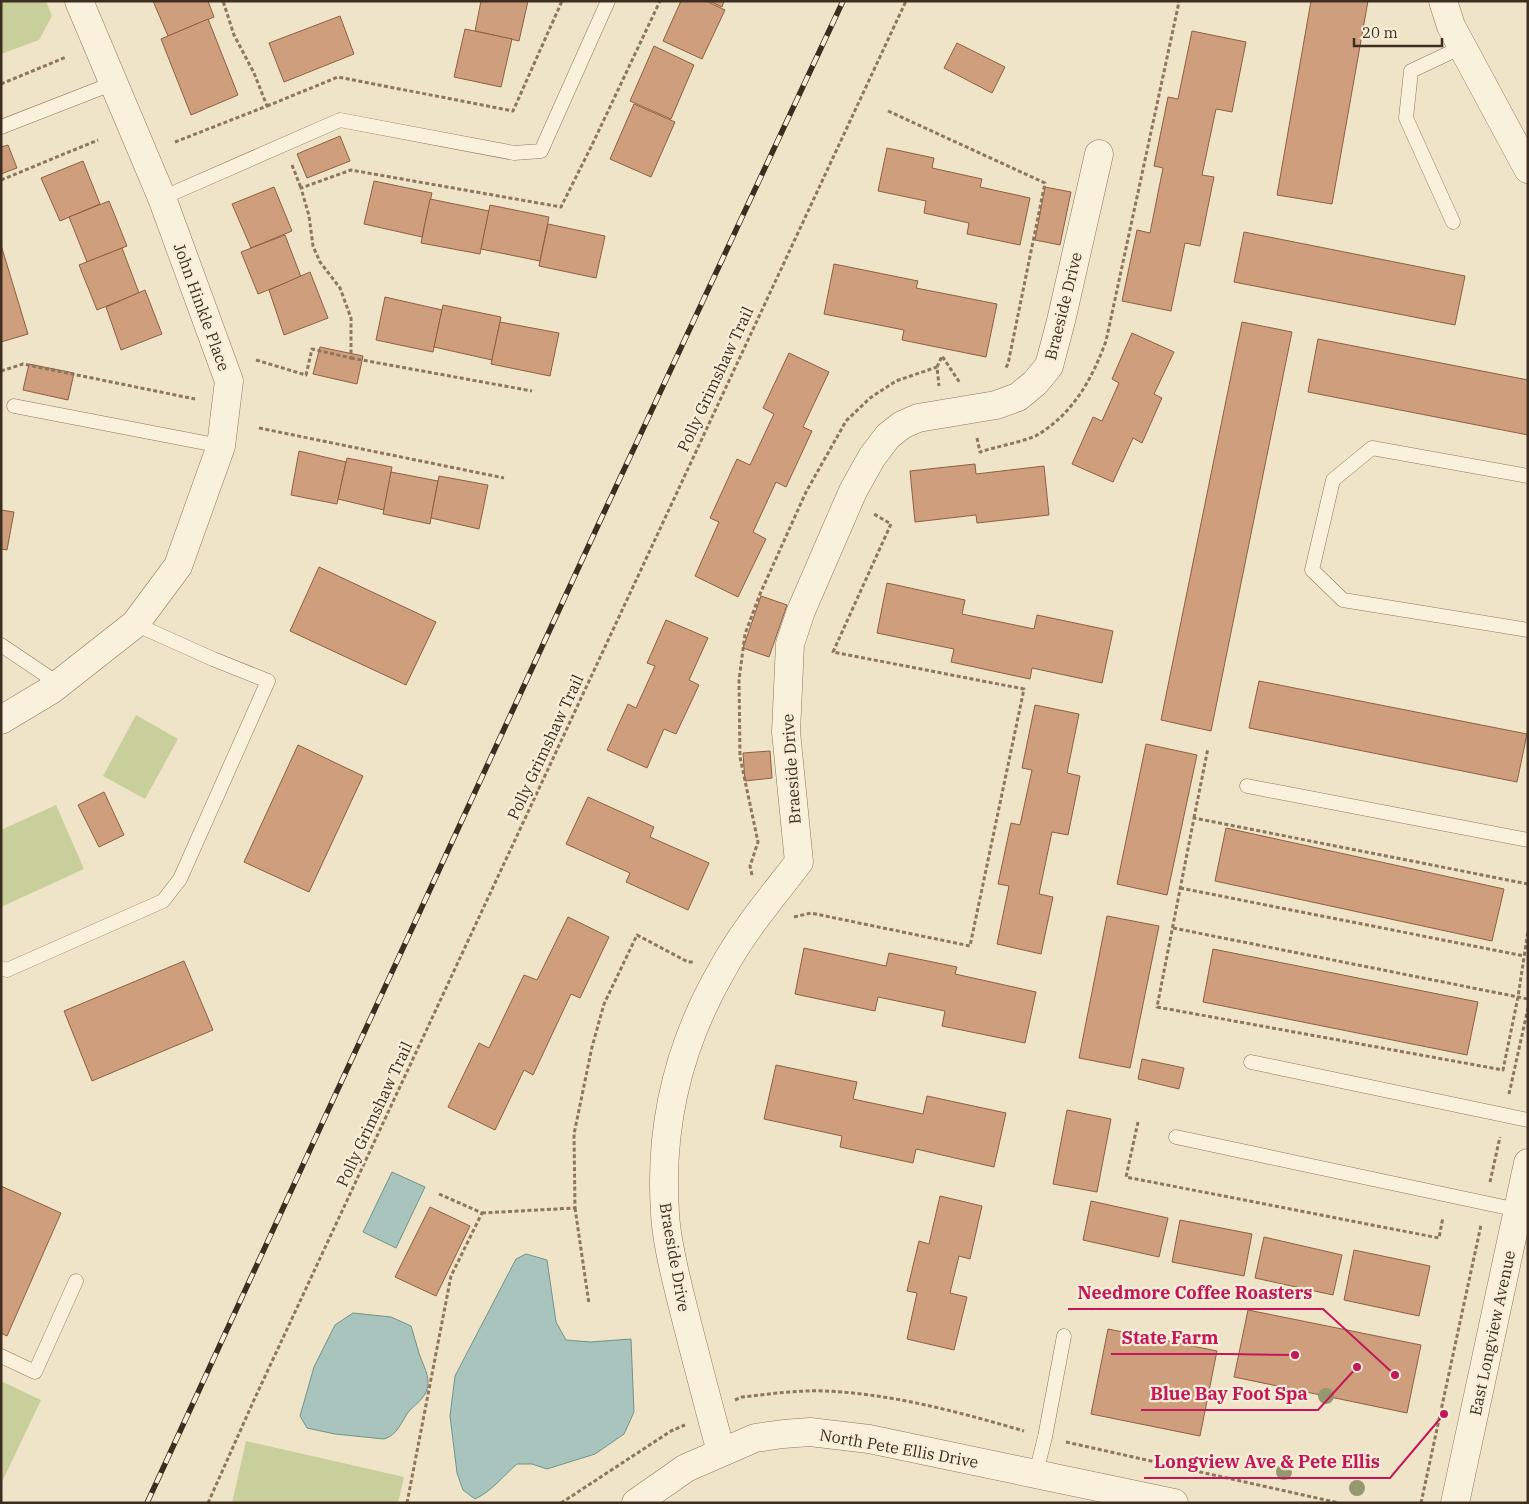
<svg xmlns="http://www.w3.org/2000/svg" width="1529" height="1504" viewBox="0 0 1529 1504" font-family="'IBM Plex Serif',serif">
	<style>
		.green { fill: #c9cf9b }
		.water { fill: #a9c4bc; stroke: #6f938a }
		.building { fill: #cf9f7d; stroke: #8d5f41 }
		.lines { fill: none; stroke-linecap: round; stroke-linejoin: round }
		.service-casing { stroke: #8d765c; stroke-width: 15 }
		.minor-casing { stroke: #8d765c; stroke-width: 29 }
		.tertiary-casing { stroke: #8d765c; stroke-width: 29 }
		.path { stroke: #8d765c; stroke-width: 3; stroke-dasharray: 4 2.5; stroke-linecap: butt }
		.service { stroke: #faf1dc; stroke-width: 14 }
		.minor { stroke: #faf1dc; stroke-width: 28 }
		.tertiary { stroke: #faf1dc; stroke-width: 28 }
		.rail-casing { stroke: #3d2e20; stroke-width: 5.5 }
		.rail { stroke: #f7eed8; stroke-width: 4; stroke-dasharray: 11; stroke-linecap: butt }
		.tree { fill: #96986f }
		.labels { text-anchor: middle; stroke-width: 4.5; stroke-linejoin: round; paint-order: stroke }
		.street-label { font-size: 16px; fill: #3d2e20; stroke: #f7eed8 }
		.leader { fill: none; stroke: #c2185b; stroke-width: 2 }
		.callout-dot { fill: #c2185b; stroke: #f7eed8; stroke-width: 2 }
		.callout-label { font-size: 18px; text-anchor: middle; font-weight: bold; fill: #c2185b; stroke: #f7eed8; stroke-width: 4.5; stroke-linejoin: round; paint-order: stroke }
	</style>
	<rect width="100%" height="100%" fill="#f0e4c8"/>
	<g class="green">
		<polygon points="1,1 46,1 52,16 39,40 1,54"/>
		<polygon points="136,715 178,739 145,799 103,776"/>
		<polygon points="56,805 84,869 1,907 1,830"/>
		<polygon points="1,1381 41,1400 1,1484"/>
		<polygon points="246,1441 404,1477 398,1503 232,1503"/>
	</g>
	<g class="water">
		<polygon points="392,1172 425,1187 396,1248 363,1232"/>
		<path d="M526 1254 547 1260 556 1322 566 1340 590 1342 631 1339 634 1412 624 1434 595 1454 547 1469 532 1464H517C503 1476 492 1491 475 1499L463 1490 457 1473 450 1416 455 1376 516 1259Z"/>
		<path d="M353 1313 391 1317 411 1326C414 1335 416 1344 419 1353 423 1366 433 1380 425 1394 421 1401 415 1405 409 1411 401 1422 398 1435 384 1439L335 1434 307 1428 300 1416 314 1367 335 1325Z"/>
	</g>
	<g class="building">
		<polygon points="153,1 208,1 214,17 168,36"/>
		<polygon points="481,1 528,1 519,41 475,31"/>
		<polygon points="681,1 706,1 725,10 702,59 663,41"/>
		<polygon points="709,1 724,1 722,7"/>
		<polygon points="1311,1 1368,1 1332,204 1277,195"/>
		<polygon points="340,16 354,54 284,82 269,43"/>
		<polygon points="208,19 238,95 191,115 161,39"/>
		<polygon points="465,29 512,39 501,87 454,77"/>
		<polygon points="1192,31 1246,42 1232,112 1216,109 1202,175 1214,177 1200,246 1185,243 1171,311 1122,301 1137,230 1150,233 1163,168 1154,166 1168,97 1178,99"/>
		<polygon points="957,43 1005,67 992,93 944,68"/>
		<polygon points="654,46 694,65 671,119 630,101"/>
		<polygon points="634,104 675,122 651,177 610,159"/>
		<polygon points="340,136 350,161 307,178 297,154"/>
		<polygon points="8,145 17,168 1,174 1,147"/>
		<polygon points="887,148 934,158 932,168 982,179 980,187 1030,198 1020,245 967,234 969,223 924,213 926,201 878,191"/>
		<polygon points="83,161 100,204 60,221 41,178"/>
		<polygon points="374,181 432,193 422,237 364,224"/>
		<polygon points="274,187 292,231 251,248 232,204"/>
		<polygon points="1045,187 1071,192 1060,245 1035,240"/>
		<polygon points="430,199 489,211 480,254 421,243"/>
		<polygon points="109,201 127,246 87,262 69,217"/>
		<polygon points="490,205 549,217 540,261 481,249"/>
		<polygon points="548,224 605,236 596,278 539,266"/>
		<polygon points="1244,232 1465,276 1455,325 1234,282"/>
		<polygon points="285,235 301,277 258,294 241,252"/>
		<polygon points="1,245 28,334 1,342"/>
		<polygon points="122,248 139,293 97,310 79,265"/>
		<polygon points="834,264 918,281 916,288 997,304 986,357 902,340 904,330 824,314"/>
		<polygon points="310,272 328,318 284,335 269,290"/>
		<polygon points="145,290 162,334 121,350 106,307"/>
		<polygon points="385,297 442,310 433,352 376,340"/>
		<polygon points="443,305 501,317 492,360 434,347"/>
		<polygon points="500,322 559,333 550,376 491,364"/>
		<polygon points="1242,322 1292,332 1211,731 1161,720"/>
		<polygon points="1132,333 1174,352 1154,394 1162,398 1142,443 1133,438 1113,482 1072,464 1093,417 1102,421 1119,383 1112,379"/>
		<polygon points="1318,339 1528,380 1528,435 1308,392"/>
		<polygon points="320,347 363,356 357,384 313,374"/>
		<polygon points="789,353 829,372 803,427 812,431 786,487 776,482 753,532 766,539 738,597 695,576 719,522 710,518 737,459 750,465 774,414 763,408"/>
		<polygon points="29,364 74,373 68,400 23,390"/>
		<polygon points="299,451 346,462 337,504 291,495"/>
		<polygon points="347,458 392,467 384,510 338,499"/>
		<polygon points="975,464 976,474 1044,466 1049,515 977,523 976,515 915,522 910,471"/>
		<polygon points="391,472 438,481 430,524 383,514"/>
		<polygon points="439,476 488,485 479,529 431,518"/>
		<polygon points="1,510 14,512 7,550 1,549"/>
		<polygon points="319,567 436,622 406,685 290,631"/>
		<polygon points="887,583 965,600 962,614 1034,629 1037,615 1113,631 1102,683 1032,668 1030,679 951,662 954,649 877,633"/>
		<polygon points="761,596 787,605 769,657 743,648"/>
		<polygon points="666,620 708,638 689,680 699,685 676,734 664,729 647,768 607,750 628,704 636,708 655,666 647,663"/>
		<polygon points="1259,681 1527,734 1517,782 1249,728"/>
		<polygon points="1035,705 1079,714 1067,773 1080,776 1068,835 1052,832 1039,894 1053,897 1041,954 997,944 1009,886 998,884 1011,823 1020,825 1032,770 1022,768"/>
		<polygon points="1146,744 1197,755 1167,895 1117,884"/>
		<polygon points="298,745 363,776 309,892 244,862"/>
		<polygon points="770,751 772,778 745,781 743,753"/>
		<polygon points="104,792 124,835 99,847 78,805"/>
		<polygon points="588,797 654,827 650,837 709,863 688,910 626,882 630,873 566,844"/>
		<polygon points="1226,828 1504,889 1492,941 1215,881"/>
		<polygon points="1107,916 1159,926 1130,1068 1079,1058"/>
		<polygon points="568,917 609,937 580,998 571,994 533,1075 524,1070 495,1130 448,1107 479,1043 489,1048 524,975 537,980"/>
		<polygon points="804,948 886,966 889,953 957,967 955,974 1036,992 1025,1043 942,1026 945,1011 878,997 875,1011 795,994"/>
		<polygon points="1213,949 1478,1002 1467,1055 1203,1002"/>
		<polygon points="184,961 213,1030 92,1081 64,1011"/>
		<polygon points="1142,1059 1184,1068 1179,1089 1138,1079"/>
		<polygon points="776,1065 857,1082 853,1099 923,1114 927,1096 1006,1113 994,1167 916,1149 913,1163 840,1147 842,1136 764,1119"/>
		<polygon points="1067,1110 1111,1119 1097,1192 1053,1184"/>
		<polygon points="1,1186 61,1213 7,1336 1,1333"/>
		<polygon points="940,1196 982,1206 970,1259 959,1256 950,1293 967,1297 954,1350 907,1339 917,1293 907,1291 919,1241 929,1244"/>
		<polygon points="1091,1201 1168,1218 1159,1257 1083,1240"/>
		<polygon points="430,1207 470,1226 436,1296 395,1277"/>
		<polygon points="1180,1220 1252,1234 1244,1276 1172,1262"/>
		<polygon points="1264,1237 1342,1255 1333,1295 1255,1278"/>
		<polygon points="1354,1250 1430,1266 1419,1316 1344,1300"/>
		<polygon points="1248,1310 1421,1345 1407,1413 1234,1377"/>
		<polygon points="1108,1329 1217,1351 1200,1436 1091,1414"/>
	</g>
	<g class="lines">
		<g class="service-casing">
			<g id="service">
				<polyline points="1,127 114,83"/>
				<polyline points="162,198 340,120 514,153 541,151 608,1"/>
				<polyline points="1453,222 1406,118 1411,71 1462,47"/>
				<polyline points="14,406 221,446"/>
				<polyline points="1528,476 1372,448 1333,480 1312,570 1343,600 1528,630"/>
				<polyline points="1,645 59,684"/>
				<polyline points="1247,786 1528,840"/>
				<polyline points="1,968 7,970 163,901 180,879 268,681 213,659 135,624"/>
				<polyline points="1251,1062 1528,1120"/>
				<polyline points="1176,1137 1518,1210"/>
				<polyline points="1,1356 35,1372 76,1281"/>
				<polyline points="1036,1473 1045,1437 1064,1336"/>
			</g>
		</g>
		<g class="minor-casing">
			<g id="minor">
				<polyline points="1443,1 1451,26 1528,169"/>
				<polyline points="1,720 51,690 135,624 178,566 221,446 229,381 162,198 79,1"/>
				<path d="M721 1452C707 1400 693 1347 680 1295 674 1270 666 1238 665 1213 659 1125 678 1046 722 970 743 931 772 897 799 862L786 732 790 644 801 611 853 491 872 457 888 436 902 425 918 418 996 405 1018 397 1035 383 1049 366 1061 321 1099 154"/>
				<polyline points="1455,1503 1528,1163"/>
			</g>
		</g>
		<g class="tertiary-casing">
			<polyline id="tertiary" points="636,1503 686,1468 755,1438 783,1434 810,1432 869,1439 1174,1503"/>
		</g>
		<g class="path">
			<polyline points="1,84 66,57"/>
			<polyline points="267,106 338,77 513,111 562,1"/>
			<polyline points="888,111 1045,183 1008,364 1005,369"/>
			<polyline points="175,142 267,106 254,73 234,35 223,1"/>
			<polyline points="292,165 301,188"/>
			<polyline points="1,180 98,140"/>
			<polyline points="351,358 532,391"/>
			<polyline points="256,360 306,375 312,349 351,358 351,318 340,288 320,262 313,246 309,216 301,188 351,170 561,207 592,145 660,1"/>
			<polyline points="937,367 942,356 960,383"/>
			<polyline points="1,371 23,364 195,399"/>
			<polyline points="259,428 504,478"/>
			<path d="M977 438 980 452C994 447 1028 441 1039 434 1074 412 1092 379 1106 341L1179 2 1178 1"/>
			<polyline points="1194,818 1208,748"/>
			<polyline points="752,875 750,866 758,842 740,757 739,680 745,634 760,594 806,492 846,421 870,398 896,381 937,367 939,386"/>
			<polyline points="1528,884 1194,818 1157,1007 1503,1070 1518,997 1528,931"/>
			<polyline points="1180,888 1524,956"/>
			<polyline points="794,917 811,913 970,946 1024,689 833,652 891,524 874,514"/>
			<polyline points="1173,928 1528,999"/>
			<polyline points="1509,1094 1528,1008"/>
			<polyline points="1138,1122 1126,1177 1439,1238 1443,1217"/>
			<polyline points="1490,1182 1500,1137"/>
			<polyline points="575,1208 589,1304"/>
			<polyline points="482,1213 575,1208 574,1134 592,1047 604,1004 637,935 688,962 693,962"/>
			<path d="M735 1400 742 1397C770 1394 797 1390 825 1391 893 1394 959 1412 1024 1431"/>
			<polyline points="1066,1442 1339,1503"/>
			<polyline points="208,1503 254,1400 906,1"/>
			<polyline points="407,1503 451,1276 482,1213 439,1194"/>
			<polyline points="561,1503 671,1431 685,1425"/>
			<polyline points="1421,1503 1481,1225"/>
		</g>
		<use href="#service" class="service"/>
		<use href="#minor" class="minor"/>
		<use href="#tertiary" class="tertiary"/>
		<g class="rail-casing">
			<polyline id="rail" points="147,1503 600,521 843,1"/>
		</g>
		<use href="#rail" class="rail"/>
	</g>
	<g class="tree">
		<circle cx="1326" cy="1396" r="8"/>
		<circle cx="1284" cy="1472" r="8"/>
		<circle cx="1357" cy="1488" r="8"/>
	</g>
	<g class="labels">
		<g class="street-label">
			<text transform="translate(1063 306) rotate(-76)" y="6">Braeside Drive</text>
			<text transform="translate(202 307) rotate(70)" y="6">John Hinkle Place</text>
			<text transform="translate(715 379) rotate(-65)" y="6">Polly Grimshaw Trail</text>
			<text transform="translate(545 747) rotate(-65)" y="6">Polly Grimshaw Trail</text>
			<text transform="translate(791 769) rotate(-94)" y="6">Braeside Drive</text>
			<text transform="translate(374 1114) rotate(-65)" y="6">Polly Grimshaw Trail</text>
			<text transform="translate(675 1257) rotate(80)" y="6">Braeside Drive</text>
			<text transform="translate(1492 1333) rotate(-78)" y="6">East Longview Avenue</text>
			<text transform="translate(899 1448) rotate(10)" y="6">North Pete Ellis Drive</text>
		</g>
	</g>
	<path class="leader" d="M1395 1375L1323 1309H1068M1295 1355L1228 1354H1111M1357 1367L1318 1410H1141M1444 1414L1390 1478H1144"/>
	<g class="callout-dot">
		<circle cx="1395" cy="1375" r="5"/>
		<circle cx="1295" cy="1355" r="5"/>
		<circle cx="1357" cy="1367" r="5"/>
		<circle cx="1444" cy="1414" r="5"/>
	</g>
	<g class="callout-label">
		<text x="1195" y="1299">Needmore Coffee Roasters</text>
		<text x="1170" y="1344">State Farm</text>
		<text x="1229" y="1400">Blue Bay Foot Spa</text>
		<text x="1267" y="1468">Longview Ave &amp; Pete Ellis</text>
	</g>
	<rect width="1529" height="1504" fill="none" stroke="#3d2e20" stroke-width="5"/>
	<path d="M1354 38v8h88v-8" fill="none" stroke="#3d2e20" stroke-width="2.5"/>
	<text x="1362" y="38" font-size="15" fill="#3d2e20" stroke="#f7eed8" stroke-width="4" paint-order="stroke">20 m</text>
</svg>
